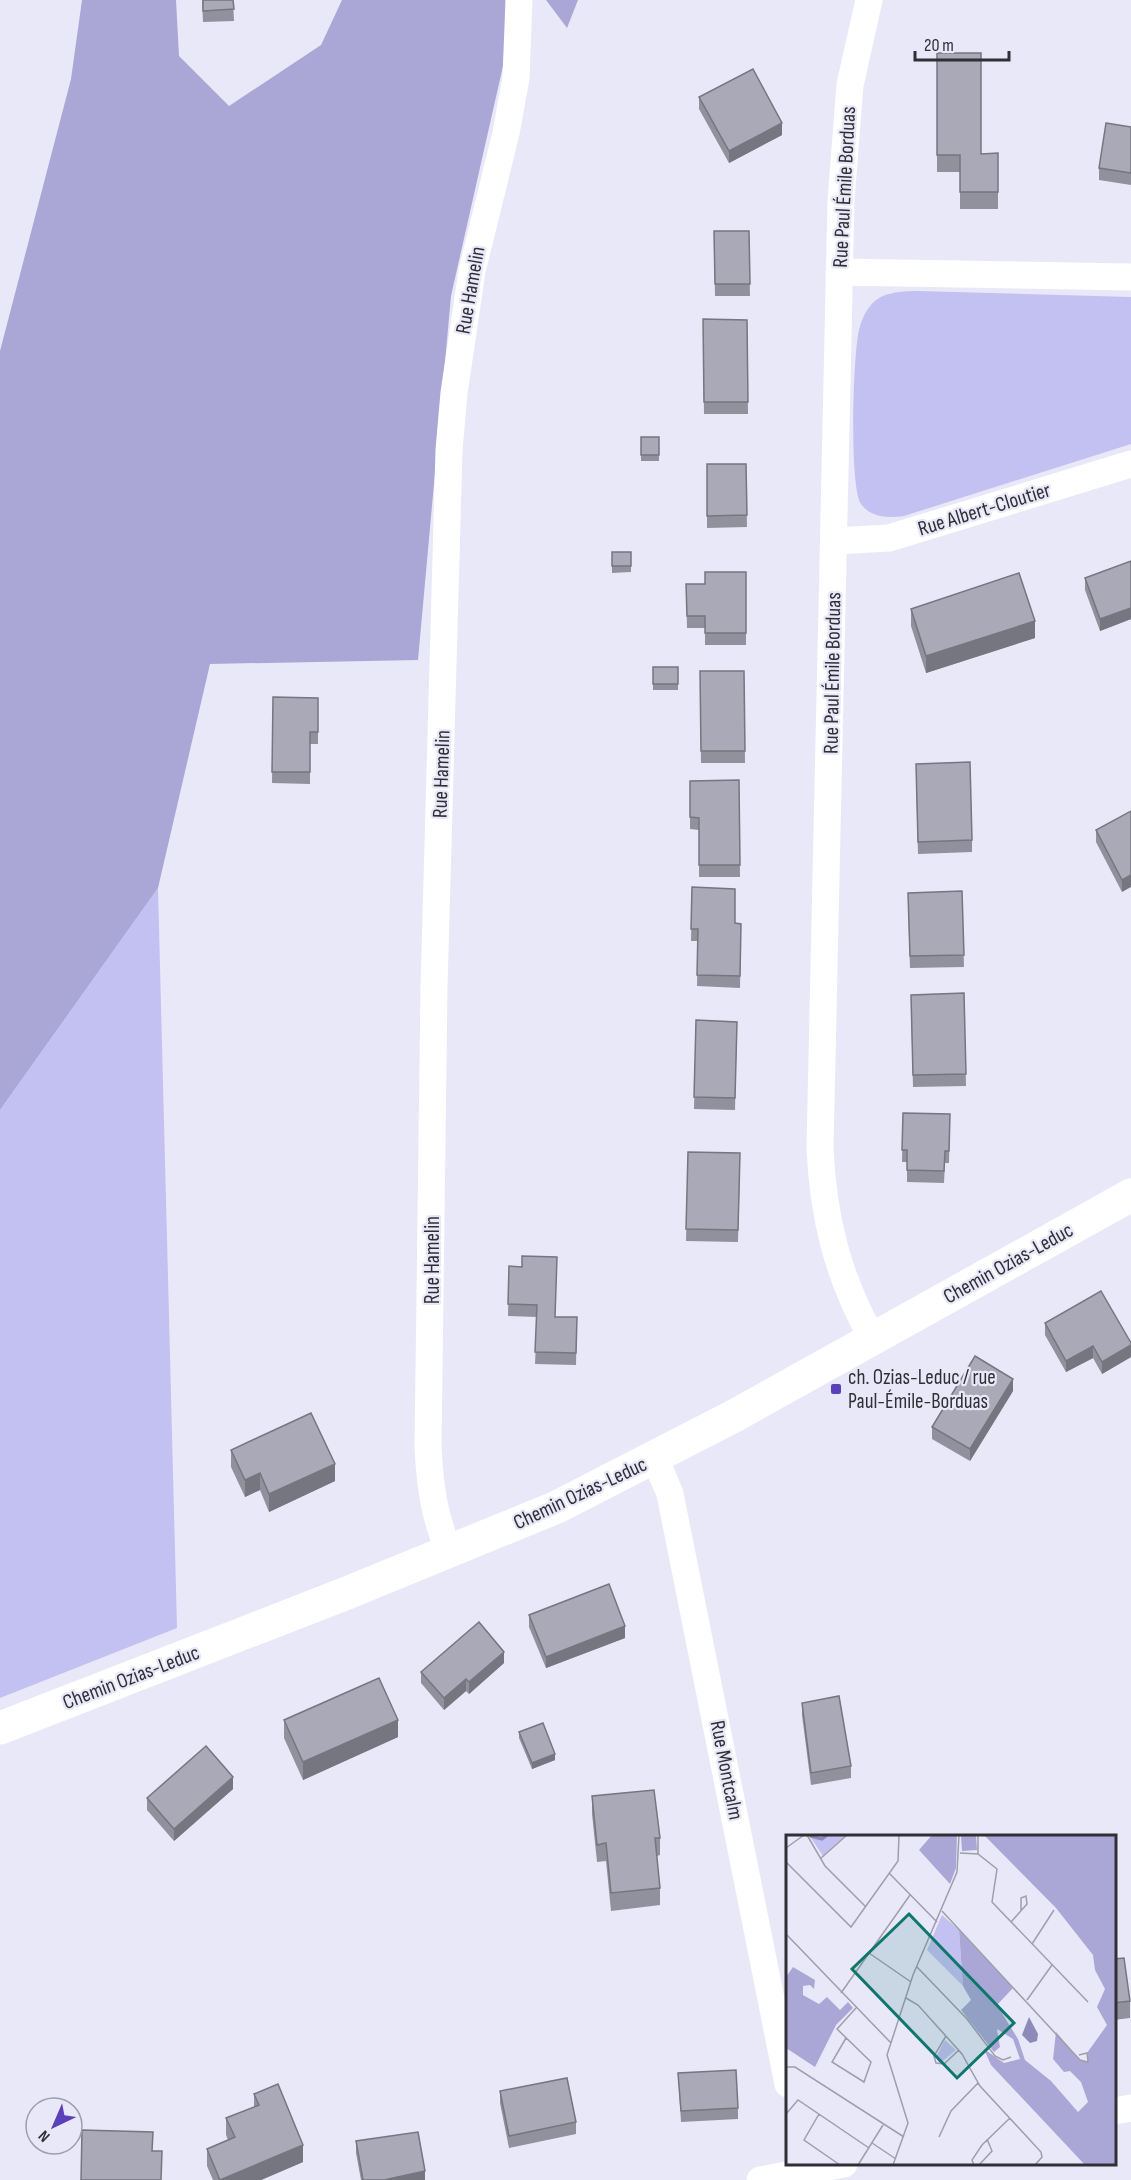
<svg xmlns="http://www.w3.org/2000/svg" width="1131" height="2180" viewBox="0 0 1131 2180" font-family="'Sofia Sans Condensed',sans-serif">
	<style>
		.green { fill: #c3c1f1 }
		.forest { fill: #aaa7d6 }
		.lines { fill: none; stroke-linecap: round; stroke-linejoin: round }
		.street { stroke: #fff; stroke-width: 27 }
		.secondary { stroke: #fff; stroke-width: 33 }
		.wall { fill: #91919d }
		.shaded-wall { fill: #767680 }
		.building { fill: #a9a9b7; stroke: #767680; stroke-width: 1.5 }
		.poi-dot { fill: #5a40b9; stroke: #e9e8f8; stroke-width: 2 }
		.labels { text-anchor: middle; stroke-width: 4.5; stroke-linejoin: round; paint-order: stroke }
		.street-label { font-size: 21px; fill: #302f35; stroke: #e9e8f8 }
		.poi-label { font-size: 21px; fill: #302f35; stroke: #e9e8f8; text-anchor: start }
		.inset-river { fill: none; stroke: #8d8ab8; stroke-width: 3 }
		.inset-road { fill: none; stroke: #9f9eaa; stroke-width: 1.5 }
		.view { fill: #0f766e; fill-opacity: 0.15; stroke: #0f766e; stroke-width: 3 }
		.inset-edge { fill: none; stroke: #302f35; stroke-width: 3 }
	</style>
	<rect width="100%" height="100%" fill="#e9e8f8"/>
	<g class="green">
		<path d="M918 291 1131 297V444L904 516C888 518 871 518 861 504 849 486 853 354 859 330 861 321 865 312 871 305 881 292 902 291 918 291Z"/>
		<polygon points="158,888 177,1628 0,1698 0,1110"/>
	</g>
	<g class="forest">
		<polygon points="82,0 176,0 179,56 229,106 321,45 342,0 508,0 503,66 451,296 418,660 210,664 158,888 0,1110 0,351 71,79"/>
		<polygon points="546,0 578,0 567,28"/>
	</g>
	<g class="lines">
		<g class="street">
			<path d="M869 0 850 85 841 200 820 1148C823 1218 838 1277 872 1338"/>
			<polyline points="839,272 1131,277"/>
			<polyline points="835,541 889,538 1131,464"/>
			<polyline points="655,1458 670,1494 788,2084"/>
			<path d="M449 1552C434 1515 430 1487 428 1447L434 987 449 450 454 393 472 271 506 133 516 78 519 0"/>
			<polyline points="1114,2111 1131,2108"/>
			<polyline points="760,2180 844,2164"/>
		</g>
		<polyline class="secondary" points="0,1728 347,1593 557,1507 734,1416 1131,1195"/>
	</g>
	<g class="wall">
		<polygon points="202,0 233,0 234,21 203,22"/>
		<polygon points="937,53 981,154 998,153 998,209 960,209 960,172 937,172"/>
		<polygon points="699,97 782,135 729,163 699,109"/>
		<polygon points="1131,127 1131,185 1099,180 1099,168"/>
		<polygon points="714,231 749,231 750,296 715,296"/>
		<polygon points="703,319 747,320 748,414 704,414"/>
		<rect x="641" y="437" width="18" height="24"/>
		<polygon points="707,464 746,464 747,527 707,528"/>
		<polygon points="612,552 631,552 631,572 612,573"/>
		<polygon points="1131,561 1131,619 1100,631 1085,590 1085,578"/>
		<polygon points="746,572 746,645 705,645 705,628 687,628 686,584 705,584"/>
		<polygon points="911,609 1035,638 926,673 911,626"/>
		<rect x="653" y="667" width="25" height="23"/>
		<polygon points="700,671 744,671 745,763 701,763"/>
		<polygon points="273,697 318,698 318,744 310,744 310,784 272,783"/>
		<polygon points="916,776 972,840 972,852 918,854"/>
		<polygon points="739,780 740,877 699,877 699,830 690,829 690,781"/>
		<polygon points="1131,811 1122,892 1096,842 1096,830"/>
		<polygon points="692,887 735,923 741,924 740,988 697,986 698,941 691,941"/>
		<polygon points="962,891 964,967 910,968 908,905"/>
		<polygon points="964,993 966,1086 913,1087 911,1007"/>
		<polygon points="696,1020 737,1022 735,1110 694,1109"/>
		<polygon points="903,1113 950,1114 949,1163 945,1163 944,1183 907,1182 907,1162 902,1162"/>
		<polygon points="688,1152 740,1165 738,1242 686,1241"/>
		<polygon points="509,1266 556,1317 577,1317 576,1365 535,1364 537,1317 508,1316"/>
		<polygon points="1045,1323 1131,1343 1131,1357 1102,1374 1093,1358 1066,1372 1045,1335"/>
		<polygon points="1013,1391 970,1461 932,1439 932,1427"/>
		<polygon points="231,1450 335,1481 269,1512 260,1490 245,1497 231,1467"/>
		<polygon points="529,1615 625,1638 546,1668 529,1627"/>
		<polygon points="504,1663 469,1694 466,1691 444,1710 421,1683 421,1672"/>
		<polygon points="802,1703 851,1766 851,1778 811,1785 802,1715"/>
		<polygon points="284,1720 398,1737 303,1780 284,1738"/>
		<polygon points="519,1732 555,1760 532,1769 519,1738"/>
		<polygon points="233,1789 174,1841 147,1810 147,1798"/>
		<polygon points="592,1796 660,1838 660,1855 657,1856 660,1888 660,1905 611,1911 606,1861 597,1862 592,1814"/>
		<polygon points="1114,1959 1130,2001 1130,2018 1114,2020"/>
		<polygon points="678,2073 738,2108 738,2119 681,2122"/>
		<polygon points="500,2091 576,2122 576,2134 509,2148 500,2103"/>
		<polygon points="254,2094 303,2162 261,2180 213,2180 207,2166 207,2149 228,2140 226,2135 226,2118 254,2107"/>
		<polygon points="356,2141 425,2180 361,2180 356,2153"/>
	</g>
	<g class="shaded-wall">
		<polygon points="782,123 782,135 729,163 729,151"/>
		<polygon points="1131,608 1131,619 1100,631 1100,619"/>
		<polygon points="1035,621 1035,638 926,673 926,656"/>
		<polygon points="1131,875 1131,887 1122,892 1122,880"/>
		<polygon points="1131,1345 1131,1357 1102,1374 1102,1362"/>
		<polygon points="1093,1346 1093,1358 1066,1372 1066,1361"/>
		<polygon points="1013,1379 1013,1391 970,1461 970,1449"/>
		<polygon points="335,1464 335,1481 269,1512 269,1494"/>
		<polygon points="260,1473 260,1490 245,1497 245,1480"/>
		<polygon points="625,1626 625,1638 546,1668 546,1657"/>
		<polygon points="504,1652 504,1663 469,1694 469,1682"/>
		<polygon points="466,1679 466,1691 444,1710 444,1698"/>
		<polygon points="398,1720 398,1737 303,1780 303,1762"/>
		<polygon points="555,1754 555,1760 532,1769 532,1763"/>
		<polygon points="233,1777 233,1789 174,1841 174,1829"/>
		<polygon points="303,2145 303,2162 261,2180 220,2180"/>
		<polygon points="425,2171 425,2180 384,2180"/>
	</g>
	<g class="building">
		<polygon points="203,0 233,0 234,9 203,11"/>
		<polygon points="937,53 981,53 981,154 998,153 998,192 960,192 960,155 937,155"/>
		<polygon points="753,69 782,123 729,151 699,97"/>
		<polygon points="1106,123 1131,127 1131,173 1099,168"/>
		<polygon points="714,231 749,231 750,284 715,284"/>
		<polygon points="703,319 747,320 748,402 704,402"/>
		<rect x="641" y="437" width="18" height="18"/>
		<polygon points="707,464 746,464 747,515 707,516"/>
		<rect x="612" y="552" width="19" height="14"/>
		<polygon points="1131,561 1131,608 1100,619 1085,578"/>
		<polygon points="705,572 746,572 746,633 705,633 705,616 687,616 686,584 705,584"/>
		<polygon points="1019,573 1035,621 926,656 911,609"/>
		<rect x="653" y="667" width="25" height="17"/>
		<polygon points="700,671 744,671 745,751 701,751"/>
		<polygon points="273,697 318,698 318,732 310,732 310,772 272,772"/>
		<polygon points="970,762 972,840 918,842 916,764"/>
		<polygon points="739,780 740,865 699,865 699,818 690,817 690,781"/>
		<polygon points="1131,811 1131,875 1122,880 1096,830"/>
		<polygon points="692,887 735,889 735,923 741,924 740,976 697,975 698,929 691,929"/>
		<polygon points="962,891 964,955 910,956 908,893"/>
		<polygon points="964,993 966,1074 913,1075 911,995"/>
		<polygon points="696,1020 737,1022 735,1098 694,1097"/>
		<polygon points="903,1113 950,1114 949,1151 945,1151 944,1171 907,1170 907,1150 902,1150"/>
		<polygon points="688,1152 740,1153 738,1230 686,1229"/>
		<polygon points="522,1256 557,1257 555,1317 577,1317 576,1353 535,1352 537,1305 508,1304 509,1266 522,1267"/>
		<polygon points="1101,1291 1131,1343 1131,1345 1102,1362 1093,1346 1066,1361 1045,1323"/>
		<polygon points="975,1356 1013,1379 970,1449 932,1427"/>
		<polygon points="311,1413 335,1464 269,1494 260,1473 245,1480 231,1450"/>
		<polygon points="609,1584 625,1626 546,1657 529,1615"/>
		<polygon points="479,1622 504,1652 469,1682 466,1679 444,1698 421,1672"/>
		<polygon points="379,1678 398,1720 303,1762 284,1720"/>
		<polygon points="839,1696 851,1766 811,1773 802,1703"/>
		<polygon points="543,1723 555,1754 532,1763 519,1732"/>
		<polygon points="206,1746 233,1777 174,1829 147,1798"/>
		<polygon points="654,1790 660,1838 655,1838 660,1888 611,1893 606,1843 597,1845 592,1796"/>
		<polygon points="1124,1958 1130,2001 1114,2003 1114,1959"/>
		<polygon points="736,2070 738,2108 681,2111 678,2073"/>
		<polygon points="567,2078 576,2122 509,2136 500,2091"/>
		<polygon points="278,2084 303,2145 220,2180 207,2149 235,2137 226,2118 259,2105 254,2094"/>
		<polygon points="82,2130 153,2132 152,2151 162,2151 161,2180 81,2180"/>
		<polygon points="418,2132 425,2171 384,2180 363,2180 356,2141"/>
	</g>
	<rect class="poi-dot" x="830" y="1383" width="12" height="12" rx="3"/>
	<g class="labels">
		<g class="street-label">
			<text transform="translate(844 187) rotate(-87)" y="7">Rue Paul Émile Borduas</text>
			<text transform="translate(470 290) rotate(-80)" y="7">Rue Hamelin</text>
			<text transform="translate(984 509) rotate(-17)" y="7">Rue Albert-Cloutier</text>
			<text transform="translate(832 673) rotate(-89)" y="7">Rue Paul Émile Borduas</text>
			<text transform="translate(441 774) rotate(-88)" y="7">Rue Hamelin</text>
			<text transform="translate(432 1260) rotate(-90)" y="7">Rue Hamelin</text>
			<text transform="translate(1008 1263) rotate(-29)" y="7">Chemin Ozias-Leduc</text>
			<text transform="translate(580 1493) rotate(-25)" y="7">Chemin Ozias-Leduc</text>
			<text transform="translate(131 1677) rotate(-21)" y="7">Chemin Ozias-Leduc</text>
			<text transform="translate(727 1770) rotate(79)" y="7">Rue Montcalm</text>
		</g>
		<g class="poi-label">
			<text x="848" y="1384">ch. Ozias-Leduc / rue<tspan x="848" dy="24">Paul-Émile-Borduas</tspan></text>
		</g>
	</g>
	<g transform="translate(786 1835)">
		<rect width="330" height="330" fill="#e9e8f8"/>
		<path d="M23 0H60L37 21ZM156 80 173 95 177 151 141 115ZM159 205 170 215 153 229 150 222Z" fill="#c3c1f1"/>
		<path d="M146 0H171L170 33 164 49 133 15ZM175 0H190L191 15 176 16ZM198 0H330V330H299L205 230 198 214 218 228 234 224 227 204 211 194 214 212 208 217 175 175 185 165 177 151 173 95 227 153 211 170 232 204 239 225 265 246 292 277 302 267 295 247 284 236 278 237 267 224 270 197 294 225 302 227 301 218 321 190 311 172 319 154 309 135 307 120 270 73ZM7 132 29 145 28 154 24 150 17 151V160L33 169 41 162 54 175 62 167 67 173 50 190 29 232 0 213V142Z" fill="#aaa7d6"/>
		<path d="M243 182 252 199 251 206 244 208 236 200Z" fill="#8d8ab8"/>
		<path class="inset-river" d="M24 1 36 4 41 0"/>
		<path class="inset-road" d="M21 0 39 31 80 72M192 0V19M0 13 18 0M174 18 192 19 211 34 206 67 302 167M34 24 61 0M0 27 65 92 112 26 113 0M103 38 151 87M156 76 294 225 302 227 301 218 293 220M225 87 241 69 240 61 235 63V75M0 99 105 208M246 109 268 75M83 118 125 147M131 132 181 184 209 221 217 225 225 222M55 158 124 60M120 163 132 170 176 219 194 251 255 317 256 322 249 330M241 165 266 130M160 201 148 221 150 228 158 229 173 215M60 203 46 227 78 247 85 227 51 194 70 173M0 232H9L118 302M0 279 12 265 83 313M33 279 18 305 54 330M153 302 165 276 192 248M86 308 110 324M72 330 97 290M107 330 122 288 101 220 127 140 171 37 173 0M188 330 186 325 196 310 224 283M193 330 206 316 201 304"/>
		<path class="view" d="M123 79 228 188 171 243 66 134Z"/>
		<rect width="330" height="330" class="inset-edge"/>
	</g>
	<g transform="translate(54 2126) rotate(224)"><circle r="28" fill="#e9e8f8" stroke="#9f9eaa" stroke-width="1.5"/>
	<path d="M0-4.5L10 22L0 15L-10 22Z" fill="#5a40b9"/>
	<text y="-9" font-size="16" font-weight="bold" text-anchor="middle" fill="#302f35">N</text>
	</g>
	<path d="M915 51v9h94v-9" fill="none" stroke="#302f35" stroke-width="3"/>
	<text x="924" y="51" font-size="18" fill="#302f35" stroke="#e9e8f8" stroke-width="4.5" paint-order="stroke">20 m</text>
</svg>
